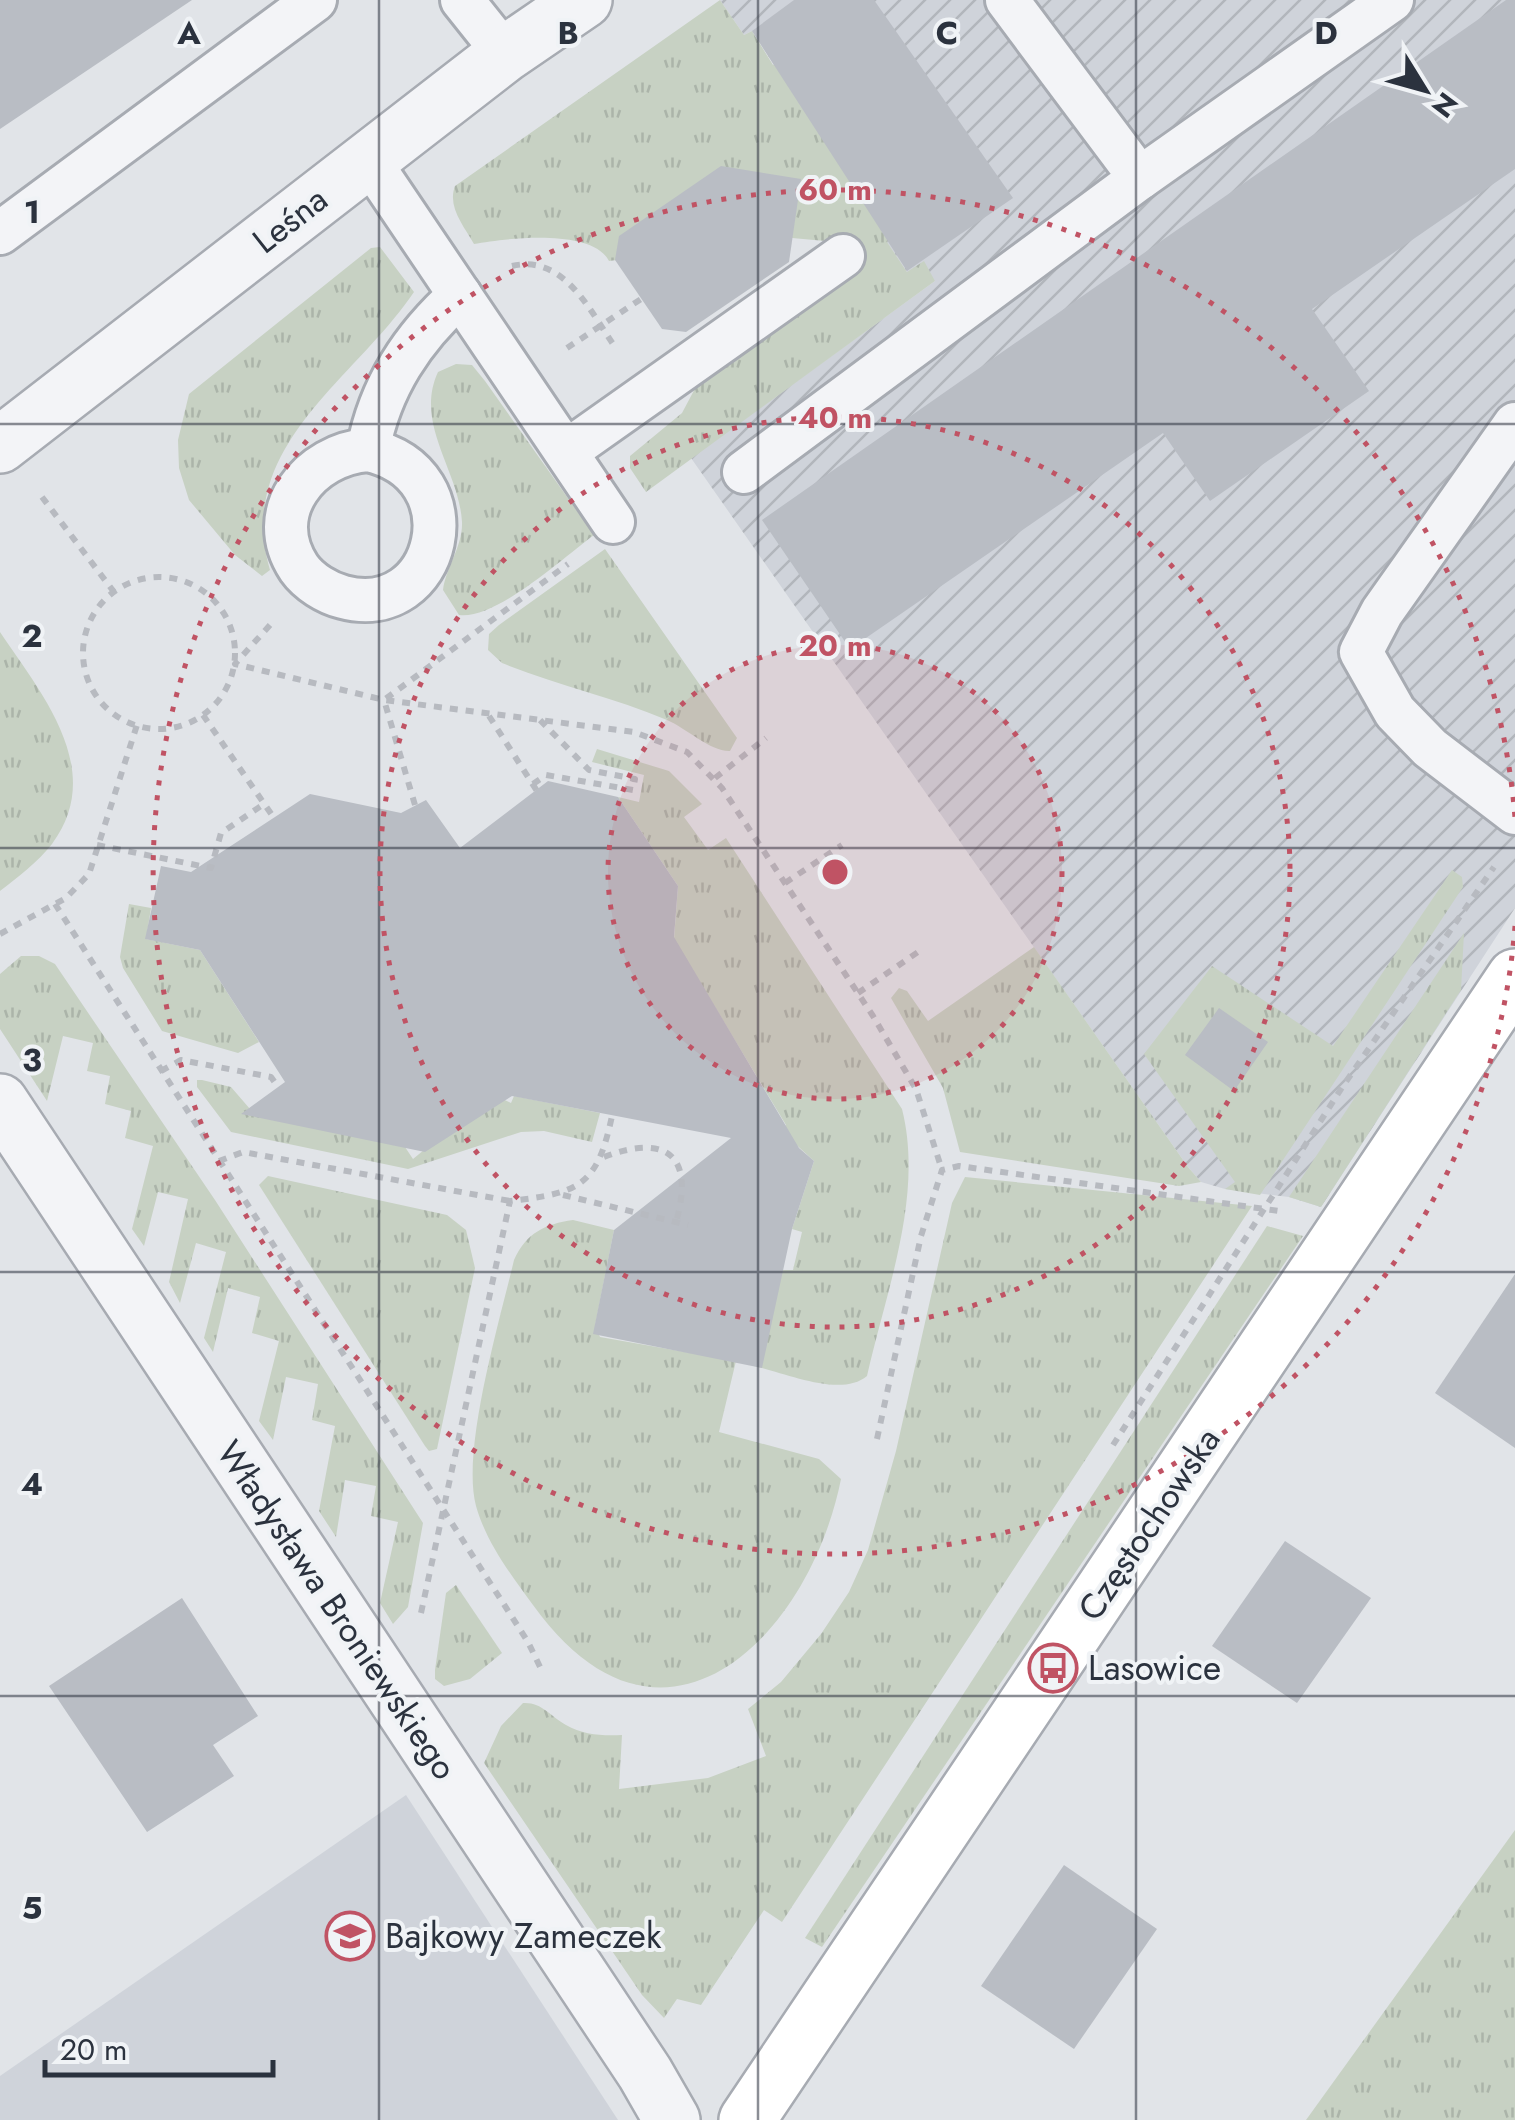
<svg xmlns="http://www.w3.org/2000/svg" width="1515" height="2120" viewBox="0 0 1515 2120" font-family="Jost,sans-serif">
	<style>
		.built { fill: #cfd3da }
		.industrial { fill: url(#industrial-furrows) }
		.grass { fill: url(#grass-tufts) }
		.building { fill: #b9bdc4 }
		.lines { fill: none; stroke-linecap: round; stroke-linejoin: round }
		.lane-casing { stroke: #a7abb2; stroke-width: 48 }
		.street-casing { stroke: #a7abb2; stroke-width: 60 }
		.secondary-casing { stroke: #a7abb2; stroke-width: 60 }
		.path { stroke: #b7bac0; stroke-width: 6; stroke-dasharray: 8 8; stroke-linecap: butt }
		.lane { stroke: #f3f4f7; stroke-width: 42 }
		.street { stroke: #f3f4f7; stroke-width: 55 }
		.secondary { stroke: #fff; stroke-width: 55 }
		.grid { fill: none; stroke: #2b323e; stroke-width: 2.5; stroke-opacity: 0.55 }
		.ring { fill: none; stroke: #c05364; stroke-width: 5; stroke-dasharray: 5 10 }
		.labels { text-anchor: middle; stroke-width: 8; stroke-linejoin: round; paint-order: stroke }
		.street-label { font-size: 35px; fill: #2b323e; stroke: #f0f3f6 }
		.poi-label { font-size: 35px; fill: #2b323e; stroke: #f0f3f6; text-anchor: start }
		.grid-label { font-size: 32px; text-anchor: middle; font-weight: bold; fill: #2b323e; stroke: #f0f3f6; stroke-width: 8; stroke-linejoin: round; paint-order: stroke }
		.centre { fill: #c05364; stroke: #f0f3f6; stroke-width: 5 }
		.ring-label { font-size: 30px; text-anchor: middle; font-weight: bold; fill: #c05364; stroke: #f0f3f6; stroke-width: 8; stroke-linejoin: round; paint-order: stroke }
	</style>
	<defs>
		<pattern id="industrial-furrows" width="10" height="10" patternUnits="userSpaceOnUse" patternTransform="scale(2.5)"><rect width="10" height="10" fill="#cfd3da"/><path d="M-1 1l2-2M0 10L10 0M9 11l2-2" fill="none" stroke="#b2b6bc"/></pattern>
		<pattern id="grass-tufts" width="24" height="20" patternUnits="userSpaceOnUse" patternTransform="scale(2.5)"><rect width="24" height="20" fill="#c7d1c3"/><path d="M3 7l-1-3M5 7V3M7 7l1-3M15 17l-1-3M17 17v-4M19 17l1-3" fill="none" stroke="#abb4a9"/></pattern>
	</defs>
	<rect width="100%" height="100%" fill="#e1e4e8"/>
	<polygon class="built" points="406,1795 618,2120 0,2120 0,2076"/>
	<polygon class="industrial" points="720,0 1515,0 1515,908 1321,1207 1289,1197 1225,1189 1201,1182 1188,1167 691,458 935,281 907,272 886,241 907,226 774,65 752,31 744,35"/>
	<g class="grass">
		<path d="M720 0 744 35 752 31 773 65 788 57 908 226 887 242 907 272 924 261 935 281 646 492 630 468V456L682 413 699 381 862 268 847 243 792 238 609 261C592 228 507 238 474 244 464 226 447 207 455 186Z"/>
		<path d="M380 247 414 292C354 381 234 446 270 570L262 576 235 555 189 500 179 468 178 440 189 394 371 248Z"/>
		<path d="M456 364 472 365 485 381 594 535C564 557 496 620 459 615L443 590C446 567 463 546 462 522 459 470 414 424 438 372Z"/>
		<path d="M605 549 737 738 730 751C711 752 686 728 667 720 613 697 556 685 502 663L488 650 489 634 499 625Z"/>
		<path d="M0 632C41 693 107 770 52 844 38 862 18 877 0 891Z"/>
		<path d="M597 749 669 771 702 804 684 817 708 850 726 838 902 1109C924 1196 886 1291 867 1376 841 1398 786 1373 754 1366L783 1270H793L802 1232 792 1229 814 1161 780 1130 786 1125 674 939 678 886 618 797 639 802 644 775 592 762Z"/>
		<polygon points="1452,870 1462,877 1463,887 1260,1195 1225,1189 1235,1182 1144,1054 1212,966 1333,1046"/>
		<polygon points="129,904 151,908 146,939 200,950 259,1042 238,1053 162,1031 123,968 120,957"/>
		<polygon points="1464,933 1461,990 1321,1207 1289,1197"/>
		<polygon points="1034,947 1188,1167 1201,1182 1179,1186 960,1152 943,1088 891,998 899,988 907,991 928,1021"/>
		<polygon points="21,956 39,956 55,964 215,1200 423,1523 408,1607 393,1624 380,1603 398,1522 371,1516 376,1486 345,1480 336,1537 319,1511 335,1426 312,1420 318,1384 286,1377 273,1440 259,1421 279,1341 252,1333 260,1297 228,1288 213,1352 204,1338 226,1252 196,1243 180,1303 169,1282 188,1199 158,1192 144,1246 132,1229 153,1146 125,1138 131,1111 105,1104 110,1076 87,1071 93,1043 63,1036 47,1101 0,1029 0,974"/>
		<polygon points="202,1080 231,1087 250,1109 405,1147 413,1159 492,1094 511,1103 514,1096 600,1113 592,1142 544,1131 521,1132 408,1169 231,1132 197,1087 197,1080"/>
		<polygon points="268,1176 447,1215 466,1230 475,1268 437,1449 429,1451 425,1446 259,1185"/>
		<path d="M965 1177 1252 1206 782 1922 764 1910 701 2005 677 1999 664 2018 642 1995 484 1763 501 1726 523 1703C542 1702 550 1716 566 1725 583 1735 603 1736 622 1735L619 1789 708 1778 766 1756 748 1709 781 1682 821 1634 849 1592 868 1550 896 1451 952 1203Z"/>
		<path d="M573 1220 614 1230 595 1326 600 1337 736 1361 719 1432 819 1459 841 1479C809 1639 661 1784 533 1605 511 1575 486 1542 476 1506 461 1450 500 1320 514 1260 526 1233 545 1224 573 1220Z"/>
		<polygon points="1267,1226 1303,1236 822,1947 805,1938"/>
		<polygon points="456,1585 502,1653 470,1679 444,1686 435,1679 435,1670 446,1593"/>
		<polygon points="1515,1830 1515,2120 1306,2120"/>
	</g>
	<g class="building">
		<polygon points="0,0 192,0 0,129"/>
		<polygon points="794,0 874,0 1013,198 907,271 752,31"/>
		<polygon points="1506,0 1515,0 1515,169 1312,309 1369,391 1210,501 1163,433 850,649 762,520"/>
		<polygon points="721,166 801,179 789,262 686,332 662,329 615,260 619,236"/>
		<polygon points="548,781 618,797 678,886 674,937 799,1148 814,1161 792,1229 762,1368 593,1334 614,1230 731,1138 512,1096 425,1152 241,1114 285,1082 200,950 145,939 161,866 191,872 310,794 401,813 426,800 460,848"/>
		<polygon points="1219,1008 1268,1042 1234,1091 1185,1055"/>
		<polygon points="1515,1274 1515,1448 1435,1393"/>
		<polygon points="1285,1541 1371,1598 1297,1703 1212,1646"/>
		<polygon points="182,1598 258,1716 213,1745 234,1776 147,1832 49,1686"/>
		<polygon points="1064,1865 1157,1929 1074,2049 981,1986"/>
	</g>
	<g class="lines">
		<g class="lane-casing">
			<g id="lane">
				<polyline points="462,0 505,54"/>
				<polyline points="368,159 613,522"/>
				<polyline points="1140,178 1392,0"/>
				<polyline points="0,233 315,0"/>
				<polyline points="1515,424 1382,612 1361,652 1395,712 1430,748 1515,813"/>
				<path d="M368 450C477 474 440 623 343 597 327 593 309 582 299 568 262 512 310 454 368 450 380 387 412 338 460 295"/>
				<polyline points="567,451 843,256"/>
				<polyline points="744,472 1140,178 1007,0"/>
			</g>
		</g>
		<g class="street-casing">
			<g id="street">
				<polyline points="0,445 505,54 584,0"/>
				<polyline points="0,1102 645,2073 672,2120"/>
			</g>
		</g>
		<g class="secondary-casing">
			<polyline id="secondary" points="747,2120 1515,977"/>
		</g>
		<g class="path">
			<path d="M512 266C563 254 589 309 613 344"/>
			<polyline points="567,348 641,299"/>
			<polyline points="42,497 114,592"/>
			<circle cx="159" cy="653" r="76"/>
			<polyline points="270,625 235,664 384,700 634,732 687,752 722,788 873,1016 916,1089 942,1170"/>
			<polyline points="203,715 274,818"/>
			<polyline points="489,716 537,791"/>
			<polyline points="715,778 766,738"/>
			<polyline points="533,784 546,775 633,790 635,779 589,770 539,719"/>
			<polyline points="415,805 384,700 568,564"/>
			<polyline points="97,845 211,868 221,833 264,804"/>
			<polyline points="785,883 842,845"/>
			<polyline points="55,904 528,1642 543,1673"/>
			<polyline points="0,934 66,898 89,874 137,725"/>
			<polyline points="858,993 918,952"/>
			<polyline points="161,1071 181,1060 271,1077 278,1087"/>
			<path d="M604 1157C667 1133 695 1156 676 1222"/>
			<polyline points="219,1161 243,1152 510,1201"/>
			<polyline points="563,1195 688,1225"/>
			<polyline points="877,1439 921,1236 942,1170 959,1166 1279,1211"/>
			<polyline points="1113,1445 1343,1086 1494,867"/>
			<path d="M421 1613 510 1201C580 1193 597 1186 612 1116"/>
		</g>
		<use href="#lane" class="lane"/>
		<use href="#street" class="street"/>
		<use href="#secondary" class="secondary"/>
	</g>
	<path class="grid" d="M379 0V2120M758 0V2120M1136 0V2120M0 424H1515M0 848H1515M0 1272H1515M0 1696H1515"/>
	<circle cx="835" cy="872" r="227" fill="#c05364" fill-opacity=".12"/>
	<g class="ring">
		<circle cx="835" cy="872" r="227"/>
		<circle cx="835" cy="872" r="455"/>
		<path d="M1515 926A682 682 0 1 1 1515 818"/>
	</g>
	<defs>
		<g id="bus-ring" transform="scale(2.5)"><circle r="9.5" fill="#f0f3f6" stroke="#c05364" stroke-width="1.5"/><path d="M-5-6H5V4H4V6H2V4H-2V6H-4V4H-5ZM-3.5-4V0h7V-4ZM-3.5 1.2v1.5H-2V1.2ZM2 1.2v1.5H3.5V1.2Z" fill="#c05364"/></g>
		<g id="school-ring" transform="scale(2.5)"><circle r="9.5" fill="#f0f3f6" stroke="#c05364" stroke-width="1.5"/><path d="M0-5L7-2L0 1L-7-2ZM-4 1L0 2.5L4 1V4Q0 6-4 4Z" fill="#c05364"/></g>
	</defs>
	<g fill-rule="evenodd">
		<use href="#bus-ring" x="1053" y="1668"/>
		<use href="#school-ring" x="350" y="1936"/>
	</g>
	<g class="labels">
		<g class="street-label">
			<text transform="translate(290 220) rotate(-38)" y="12">Leśna</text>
			<text transform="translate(1149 1524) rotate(-56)" y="12">Częstochowska</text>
			<text transform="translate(337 1610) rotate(56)" y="12">Władysława Broniewskiego</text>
		</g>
		<g class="poi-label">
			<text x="1088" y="1680">Lasowice</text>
			<text x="385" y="1948">Bajkowy Zameczek</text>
		</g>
	</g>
	<g class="grid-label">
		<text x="189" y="44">A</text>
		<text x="568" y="44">B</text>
		<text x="947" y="44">C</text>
		<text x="1326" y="44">D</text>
		<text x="32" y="223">1</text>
		<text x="32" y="647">2</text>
		<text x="32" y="1071">3</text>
		<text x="32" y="1495">4</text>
		<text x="32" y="1919">5</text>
	</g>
	<circle cx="835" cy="872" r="15" class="centre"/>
	<g class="ring-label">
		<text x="835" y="200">60 m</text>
		<text x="835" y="428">40 m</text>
		<text x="835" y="656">20 m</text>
	</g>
	<g transform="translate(1425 90) rotate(127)" stroke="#f0f3f6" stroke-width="8" paint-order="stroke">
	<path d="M0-8L18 38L0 25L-18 38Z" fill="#2b323e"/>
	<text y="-15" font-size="28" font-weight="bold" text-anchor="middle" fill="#2b323e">N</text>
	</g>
	<path d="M45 2060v15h228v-15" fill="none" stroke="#2b323e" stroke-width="5"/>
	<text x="60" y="2060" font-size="30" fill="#2b323e" stroke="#f0f3f6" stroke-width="8" paint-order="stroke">20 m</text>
</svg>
